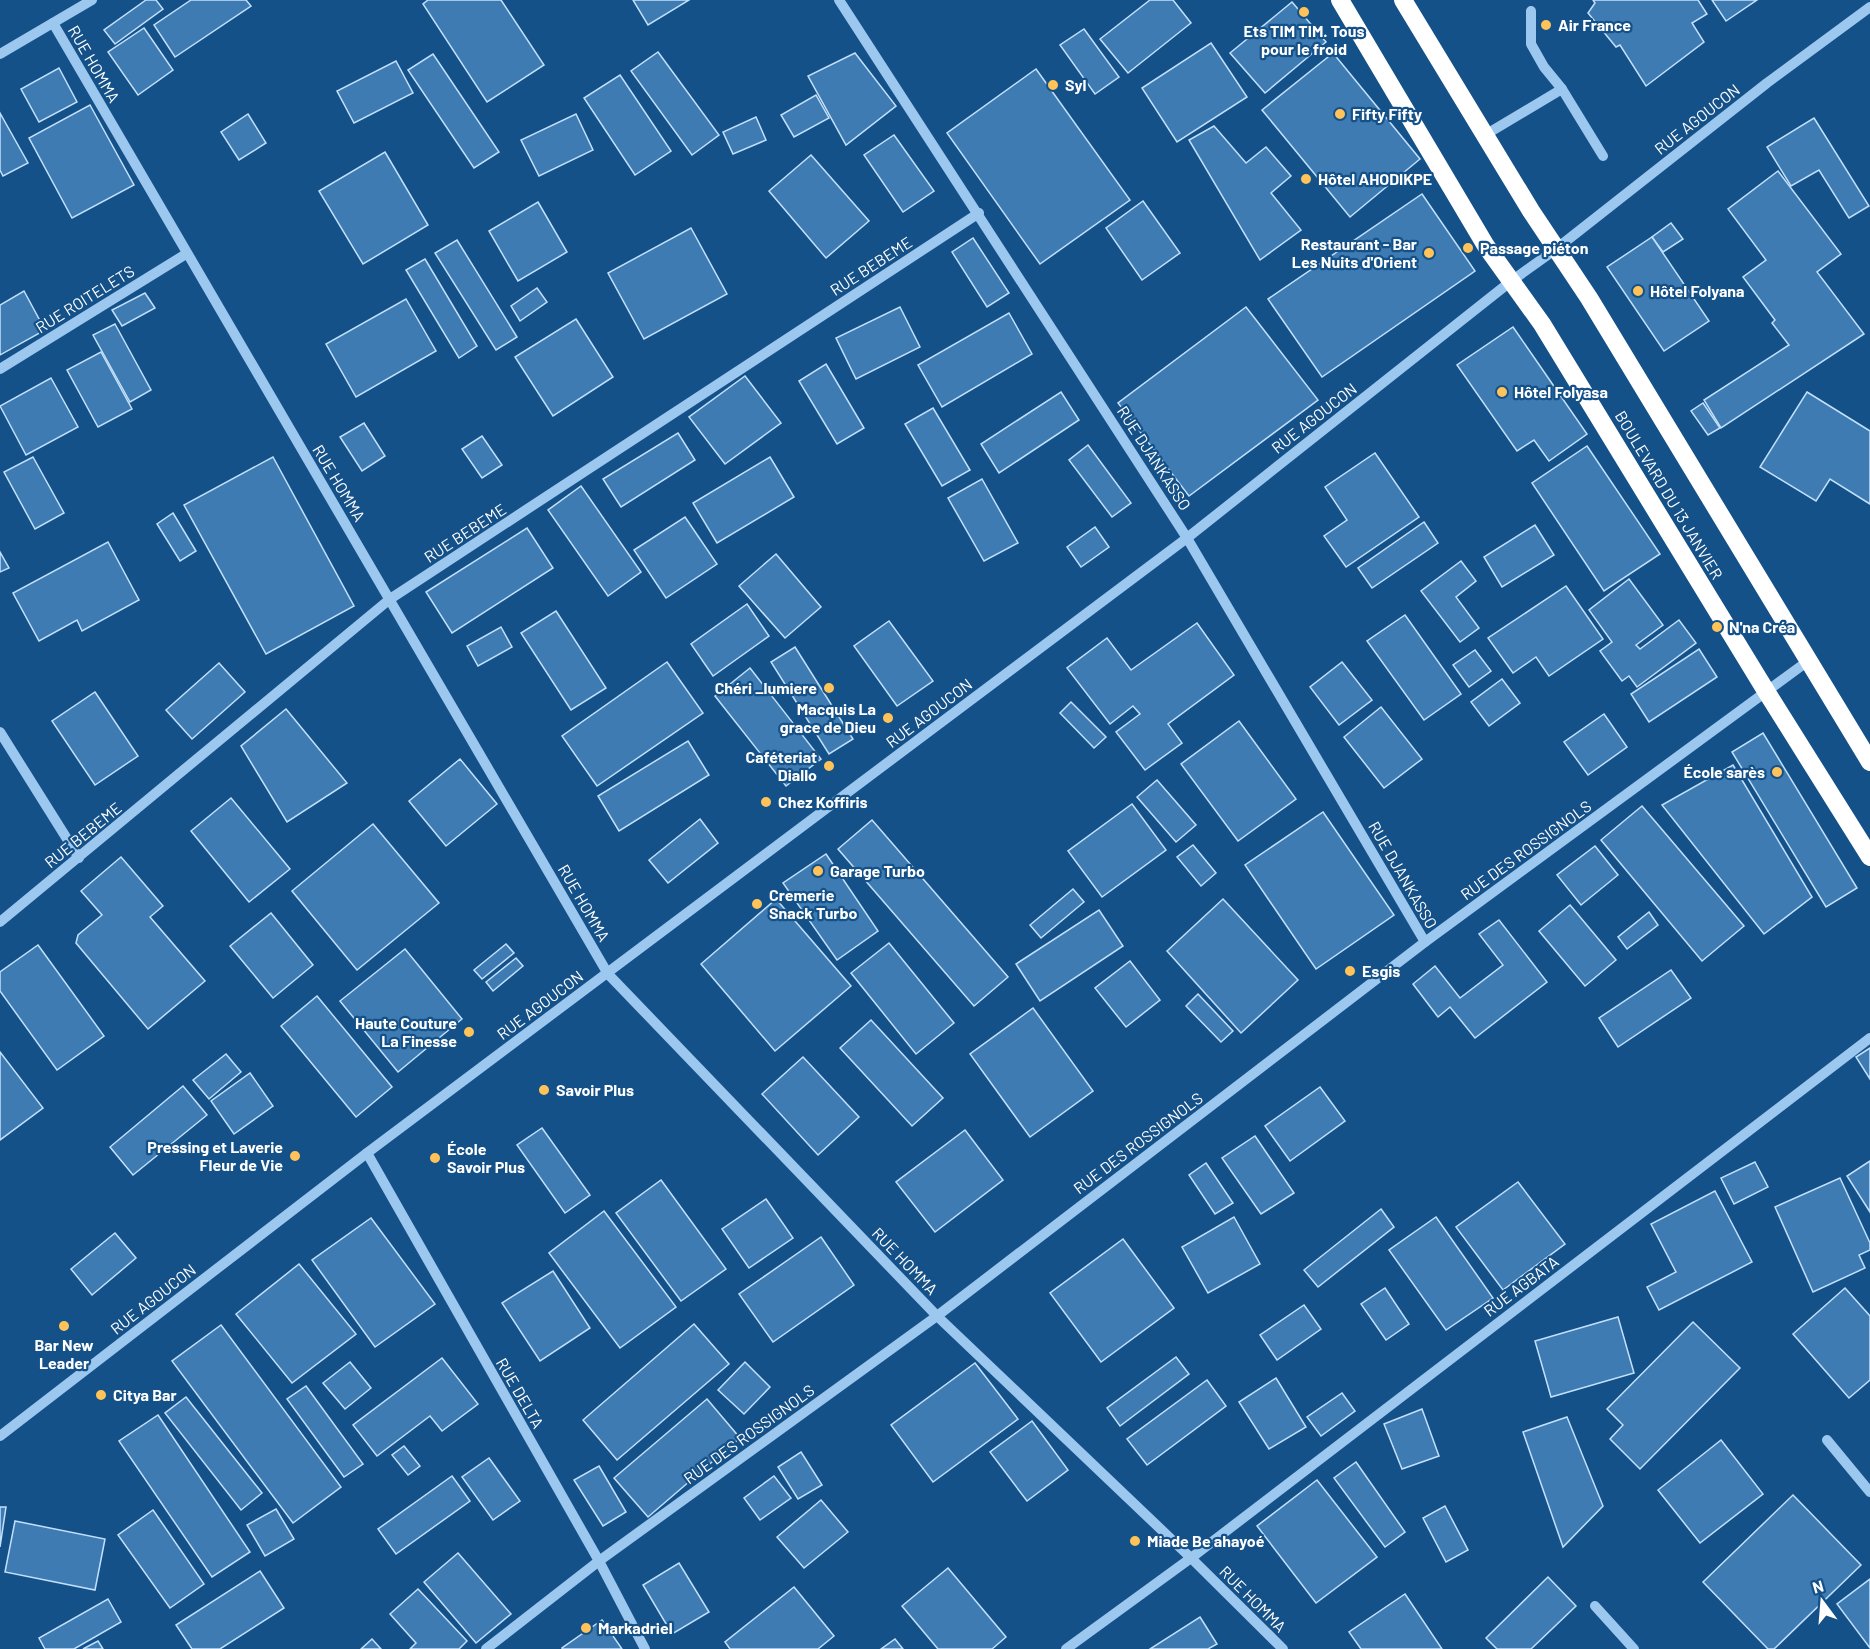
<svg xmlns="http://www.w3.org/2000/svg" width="1870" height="1649" viewBox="0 0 1870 1649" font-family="Barlow,sans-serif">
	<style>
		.building { fill: #3d7bb2; stroke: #c2e0fb; stroke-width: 1.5 }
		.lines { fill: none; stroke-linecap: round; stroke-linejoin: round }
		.minor { stroke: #9cc8ef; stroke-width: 10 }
		.highway { stroke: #fff; stroke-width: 18 }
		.poi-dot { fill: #ffc35a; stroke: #155189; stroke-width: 2 }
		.labels { text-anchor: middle; stroke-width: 4.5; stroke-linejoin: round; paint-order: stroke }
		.poi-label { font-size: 16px; font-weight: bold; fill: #fff; stroke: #155189; text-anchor: start }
		.street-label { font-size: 16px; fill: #fff; stroke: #155189 }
	</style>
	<rect width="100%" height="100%" fill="#155189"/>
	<g class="building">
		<polygon points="146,0 156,0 163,9 115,44 104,30"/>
		<polygon points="191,0 246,0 251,6 175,57 154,25"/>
		<polygon points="428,0 501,0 544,65 487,102 423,4"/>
		<polygon points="633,0 689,0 648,25"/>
		<polygon points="1150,0 1173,0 1191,23 1128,73 1100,39"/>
		<polygon points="1593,0 1698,0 1707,14 1692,23 1704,42 1646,86 1620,45 1616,47 1588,13 1595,3"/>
		<polygon points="1712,0 1757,0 1726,21"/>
		<polygon points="1292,2 1326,42 1265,93 1230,53"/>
		<polygon points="144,28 173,70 138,95 108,52"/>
		<polygon points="1084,29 1119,77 1095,94 1060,45"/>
		<polygon points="1211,43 1247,97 1177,142 1142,88"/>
		<polygon points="658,52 719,135 692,155 631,71"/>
		<polygon points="855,53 896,106 846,145 808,76"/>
		<polygon points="1333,53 1420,159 1350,217 1262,110"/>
		<polygon points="433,54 499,152 474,168 408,70"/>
		<polygon points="396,61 413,93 354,123 337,91"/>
		<polygon points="59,68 77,102 39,122 21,89"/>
		<polygon points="1036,69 1130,200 1040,264 947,133"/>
		<polygon points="620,75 671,151 635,175 584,98"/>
		<polygon points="816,95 829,118 794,137 781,115"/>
		<polygon points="90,105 134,185 72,218 29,138"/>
		<polygon points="0,113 28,163 3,176 0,170"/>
		<polygon points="248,114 266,143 239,160 221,132"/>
		<polygon points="576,114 593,150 539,176 521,140"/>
		<polygon points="756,117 766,140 733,154 723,132"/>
		<polygon points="1814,118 1869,206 1849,218 1819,170 1791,186 1767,147"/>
		<polygon points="1214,126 1246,163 1266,147 1291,176 1271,193 1301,230 1260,260 1189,140"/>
		<polygon points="894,135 934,191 903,212 864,155"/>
		<polygon points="385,152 428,225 363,264 319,191"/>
		<polygon points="811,155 869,221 826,258 769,191"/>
		<polygon points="1778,171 1841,254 1817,272 1864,334 1721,428 1704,400 1789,345 1772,323 1775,320 1743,277 1766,260 1728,209"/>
		<polygon points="1422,194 1475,271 1322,377 1268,299"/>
		<polygon points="1143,201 1180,253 1142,280 1106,228"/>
		<polygon points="538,202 567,252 518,281 489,231"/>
		<polygon points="1671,223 1683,239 1663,252 1652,237"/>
		<polygon points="691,228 727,294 644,339 608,273"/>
		<polygon points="1652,237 1709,321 1664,351 1607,267"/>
		<polygon points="973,238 1009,293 987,307 952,252"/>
		<polygon points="457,240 517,337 496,350 435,253"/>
		<polygon points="425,259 477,346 459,358 406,270"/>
		<polygon points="537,288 547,302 520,321 511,306"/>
		<polygon points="24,291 45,330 0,355 0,305"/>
		<polygon points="145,293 155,308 122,326 112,310"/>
		<polygon points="406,299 436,351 356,397 326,344"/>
		<polygon points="900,307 920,347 856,379 836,338"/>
		<polygon points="1246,307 1318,400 1189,496 1118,403"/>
		<polygon points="1009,313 1032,354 942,407 918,365"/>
		<polygon points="576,319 613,377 553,416 515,357"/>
		<polygon points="115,324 151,390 130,402 93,335"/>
		<polygon points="1513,327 1587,434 1549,461 1534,440 1517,451 1457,365"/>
		<polygon points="101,352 132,409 98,427 67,370"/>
		<polygon points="826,364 864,428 837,444 799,381"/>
		<polygon points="745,376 781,423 725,464 689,417"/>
		<polygon points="51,378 78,427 26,455 0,406"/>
		<polygon points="1061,392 1079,420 999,473 981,444"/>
		<polygon points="1807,392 1870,431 1870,504 1830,479 1816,501 1760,467"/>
		<polygon points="1703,403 1720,428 1708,435 1691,411"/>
		<polygon points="933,408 970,470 942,486 905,424"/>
		<polygon points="364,423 385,456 362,471 340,437"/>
		<polygon points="678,433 695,460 621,507 603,479"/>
		<polygon points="482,436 502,465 482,478 462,449"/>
		<polygon points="1088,445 1131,503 1112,517 1069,460"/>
		<polygon points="1587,446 1660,554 1604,591 1532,483"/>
		<polygon points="1375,453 1419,517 1346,567 1324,536 1347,520 1325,487"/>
		<polygon points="33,457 64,513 35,529 4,472"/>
		<polygon points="273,457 354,606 266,654 184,505"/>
		<polygon points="770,457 794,497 717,543 693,503"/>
		<polygon points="982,479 1018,543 984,561 948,498"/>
		<polygon points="581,486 641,572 608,596 548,510"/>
		<polygon points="173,513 196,551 180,561 157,524"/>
		<polygon points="685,517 717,564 666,598 634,550"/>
		<polygon points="1424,522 1438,543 1372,588 1358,568"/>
		<polygon points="1535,525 1554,555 1502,587 1484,557"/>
		<polygon points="1095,527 1109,547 1081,567 1067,547"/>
		<polygon points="527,528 553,568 452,633 426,592"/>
		<polygon points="108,542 139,600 82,631 77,620 39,641 13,593"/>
		<polygon points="0,552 9,568 0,572"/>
		<polygon points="776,554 821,607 785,638 739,586"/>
		<polygon points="1461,561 1476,581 1456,597 1479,628 1460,642 1421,591"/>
		<polygon points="1629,579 1663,625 1636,645 1640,649 1679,620 1696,643 1637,687 1629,676 1622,681 1600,651 1612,642 1589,610"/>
		<polygon points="1566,586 1603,639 1549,676 1536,657 1513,673 1488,638"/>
		<polygon points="747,604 769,636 713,676 691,644"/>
		<polygon points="556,611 606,688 571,710 521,633"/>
		<polygon points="1405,615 1461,694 1424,720 1367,641"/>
		<polygon points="889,621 933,681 897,706 854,646"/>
		<polygon points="1197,623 1234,675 1168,724 1182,743 1145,770 1116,732 1140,714 1133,706 1110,724 1067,668 1107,638 1131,670"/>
		<polygon points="501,627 512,647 478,666 467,646"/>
		<polygon points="795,647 853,739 829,754 771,662"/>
		<polygon points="1699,649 1717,677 1649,722 1631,694"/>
		<polygon points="1475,650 1491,671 1469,687 1453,665"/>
		<polygon points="667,662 703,713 597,786 562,736"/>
		<polygon points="1342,662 1372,700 1339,725 1310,687"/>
		<polygon points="219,663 245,692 192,739 166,710"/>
		<polygon points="750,668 821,759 786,786 715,696"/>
		<polygon points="1502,679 1520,703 1489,726 1471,702"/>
		<polygon points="95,692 138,756 95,785 52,721"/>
		<polygon points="1071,702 1106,737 1094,748 1060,713"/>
		<polygon points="1381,707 1422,759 1384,788 1344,737"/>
		<polygon points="286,709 347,783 287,822 241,746"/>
		<polygon points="1604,714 1627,747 1588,775 1564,742"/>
		<polygon points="1239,721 1296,799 1238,841 1181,764"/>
		<polygon points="1763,733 1857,888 1826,907 1732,752"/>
		<polygon points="688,741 709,775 619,831 598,796"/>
		<polygon points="460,759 497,804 446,846 409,801"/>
		<polygon points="1733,765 1812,897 1764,934 1662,805"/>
		<polygon points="1157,780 1196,825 1176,842 1137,797"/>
		<polygon points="231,798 290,869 249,902 191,831"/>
		<polygon points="1132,804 1166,850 1102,897 1068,851"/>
		<polygon points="1642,806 1744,926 1702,961 1601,840"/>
		<polygon points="1323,812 1394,915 1316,969 1245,865"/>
		<polygon points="700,819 718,843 668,883 649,860"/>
		<polygon points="872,820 1008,977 974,1006 838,849"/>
		<polygon points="373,824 439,903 357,970 292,891"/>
		<polygon points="1193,845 1216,873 1201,886 1177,857"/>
		<polygon points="1595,846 1618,875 1581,905 1557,875"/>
		<polygon points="826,854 878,931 837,960 783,883"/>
		<polygon points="121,857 163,906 150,917 205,981 148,1029 76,943 78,935 102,915 81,891"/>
		<polygon points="1073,889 1084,902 1041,938 1030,925"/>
		<polygon points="776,899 851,986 775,1051 701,964"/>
		<polygon points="1223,899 1298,980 1241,1033 1167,951"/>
		<polygon points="1570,905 1616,960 1585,986 1539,931"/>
		<polygon points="1099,910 1123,946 1040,1001 1016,964"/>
		<polygon points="1649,912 1658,925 1627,949 1618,937"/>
		<polygon points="271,913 313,965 273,998 230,946"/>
		<polygon points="1499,920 1547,982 1475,1038 1450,1007 1438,1017 1413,984 1435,966 1460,998 1503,965 1479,934"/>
		<polygon points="889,943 954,1023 916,1054 851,973"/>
		<polygon points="506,944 514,953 482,979 474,970"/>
		<polygon points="38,945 104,1036 57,1070 0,991 0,972"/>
		<polygon points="405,949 462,1019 398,1072 340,1001"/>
		<polygon points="516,958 523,966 493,991 486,982"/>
		<polygon points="1130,961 1160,1000 1126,1027 1095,988"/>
		<polygon points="1671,970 1691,998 1618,1047 1599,1018"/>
		<polygon points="1198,994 1233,1031 1221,1042 1186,1006"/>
		<polygon points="317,996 392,1087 356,1117 281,1026"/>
		<polygon points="1033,1008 1093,1091 1030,1137 970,1054"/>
		<polygon points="871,1020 943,1098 912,1126 840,1048"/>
		<polygon points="1870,1048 1870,1079 1856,1057"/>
		<polygon points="0,1052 43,1108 0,1140"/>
		<polygon points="226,1054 241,1072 209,1099 193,1080"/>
		<polygon points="803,1057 859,1117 818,1155 762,1094"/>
		<polygon points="250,1073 273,1106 234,1134 211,1101"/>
		<polygon points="183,1086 207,1115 133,1175 110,1147"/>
		<polygon points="1320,1087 1345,1121 1290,1161 1265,1126"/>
		<polygon points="542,1128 590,1195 565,1213 517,1145"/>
		<polygon points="965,1130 1003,1180 935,1232 896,1182"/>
		<polygon points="1255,1136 1294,1193 1261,1214 1222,1158"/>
		<polygon points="1870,1161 1870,1212 1847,1176"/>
		<polygon points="1755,1162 1768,1187 1734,1204 1721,1178"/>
		<polygon points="1206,1163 1233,1203 1215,1214 1189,1175"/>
		<polygon points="1840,1178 1870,1243 1870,1250 1859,1255 1865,1268 1813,1292 1775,1207"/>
		<polygon points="661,1180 726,1269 681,1301 616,1213"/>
		<polygon points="1518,1182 1565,1244 1503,1290 1456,1227"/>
		<polygon points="1715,1191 1752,1262 1659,1310 1647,1287 1676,1272 1651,1224"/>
		<polygon points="766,1199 793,1238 749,1268 722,1229"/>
		<polygon points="1381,1209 1394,1227 1318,1287 1304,1270"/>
		<polygon points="604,1211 676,1307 620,1348 549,1253"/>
		<polygon points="1234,1217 1260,1264 1208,1293 1182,1247"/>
		<polygon points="1436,1217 1493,1298 1446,1330 1389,1250"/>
		<polygon points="371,1218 435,1304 375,1347 312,1260"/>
		<polygon points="115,1233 136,1258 92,1295 71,1269"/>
		<polygon points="821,1237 854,1285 773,1342 739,1294"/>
		<polygon points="1123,1239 1174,1308 1101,1362 1050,1293"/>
		<polygon points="299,1264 356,1334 292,1383 236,1314"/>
		<polygon points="553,1271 590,1328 540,1361 502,1303"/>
		<polygon points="1385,1288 1409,1324 1386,1340 1361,1304"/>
		<polygon points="1845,1288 1870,1316 1870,1380 1849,1398 1793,1334"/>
		<polygon points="1304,1305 1321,1329 1277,1360 1260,1335"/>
		<polygon points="1618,1317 1634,1373 1551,1397 1535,1341"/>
		<polygon points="1693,1322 1740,1368 1640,1469 1610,1439 1623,1425 1607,1409"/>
		<polygon points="694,1324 729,1364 617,1460 583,1420"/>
		<polygon points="221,1325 341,1487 293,1523 172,1361"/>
		<polygon points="1176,1357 1189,1374 1120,1426 1107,1408"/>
		<polygon points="442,1358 478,1404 442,1431 430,1416 377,1456 353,1425"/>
		<polygon points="350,1362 371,1388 345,1409 323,1383"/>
		<polygon points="745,1362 770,1387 744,1414 718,1390"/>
		<polygon points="975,1363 1018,1419 933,1482 891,1425"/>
		<polygon points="1276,1378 1306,1427 1269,1449 1239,1402"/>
		<polygon points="1207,1380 1226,1406 1147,1465 1127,1439"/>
		<polygon points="306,1386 363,1464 344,1477 287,1399"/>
		<polygon points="1342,1393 1355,1411 1321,1436 1307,1417"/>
		<polygon points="186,1397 262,1493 241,1510 165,1413"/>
		<polygon points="707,1399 740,1438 648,1517 614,1478"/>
		<polygon points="1422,1409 1439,1456 1402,1469 1384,1424"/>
		<polygon points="158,1415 250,1552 212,1577 119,1441"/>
		<polygon points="1567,1417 1603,1506 1563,1547 1523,1432"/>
		<polygon points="1032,1421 1068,1470 1027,1501 990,1452"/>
		<polygon points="1721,1440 1763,1494 1700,1543 1658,1490"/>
		<polygon points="404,1446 420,1466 408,1475 392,1455"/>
		<polygon points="801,1452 822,1485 798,1499 778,1467"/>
		<polygon points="489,1458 520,1501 493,1520 462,1477"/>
		<polygon points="1356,1462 1405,1532 1385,1547 1334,1478"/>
		<polygon points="599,1466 626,1512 603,1526 574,1480"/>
		<polygon points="452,1476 470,1501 396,1554 378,1529"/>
		<polygon points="774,1476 791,1498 760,1520 744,1498"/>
		<polygon points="1317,1480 1377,1557 1316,1603 1257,1526"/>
		<polygon points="1793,1495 1861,1565 1774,1649 1768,1649 1703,1582"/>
		<polygon points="821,1500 848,1532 804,1568 777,1537"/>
		<polygon points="1445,1506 1468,1550 1446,1562 1423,1518"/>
		<polygon points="0,1507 6,1507 0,1547"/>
		<polygon points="276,1509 294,1539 265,1556 247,1525"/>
		<polygon points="153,1510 204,1584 170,1608 118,1535"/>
		<polygon points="15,1521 105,1539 95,1590 5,1572"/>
		<polygon points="458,1553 511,1614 476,1643 424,1582"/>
		<polygon points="679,1563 709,1612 672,1634 643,1585"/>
		<polygon points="948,1568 1006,1637 992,1649 938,1649 902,1606"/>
		<polygon points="260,1571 284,1608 220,1649 192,1649 176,1625"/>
		<polygon points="1548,1577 1576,1606 1531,1649 1497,1649 1486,1638"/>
		<polygon points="1870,1579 1870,1648 1837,1604"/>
		<polygon points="794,1587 834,1636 818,1649 730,1649 725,1642"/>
		<polygon points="418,1589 467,1641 459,1649 410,1649 416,1643 390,1614"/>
		<polygon points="1405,1594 1442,1649 1361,1649 1349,1632"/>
		<polygon points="108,1599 121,1622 74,1649 45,1649 39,1638"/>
		<polygon points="1200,1617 1217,1644 1208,1649 1150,1649"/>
		<polygon points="602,1620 622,1649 562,1649 562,1648"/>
		<polygon points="372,1639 381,1649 361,1649"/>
		<polygon points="895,1639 903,1649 881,1649"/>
		<polygon points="98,1641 103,1649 83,1649"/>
	</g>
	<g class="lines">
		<g class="minor">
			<polyline points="839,0 1187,538 1425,942"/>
			<polyline points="1531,11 1531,44 1544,67 1562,89"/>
			<polyline points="53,23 608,974 937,1316 1191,1558 1283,1649"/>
			<polyline points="0,54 92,0"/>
			<polyline points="1485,135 1562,89 1603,156"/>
			<polyline points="0,369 186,254"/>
			<polyline points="0,732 79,858"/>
			<polyline points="0,922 390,599 979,213"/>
			<polyline points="367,1153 599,1561 645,1649"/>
			<polyline points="0,1436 367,1153 1187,538 1510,282 1556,249 1767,83 1870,7"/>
			<polyline points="1827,1440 1870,1492"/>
			<polyline points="1595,1606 1634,1649"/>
			<polyline points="486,1649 599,1561 937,1316 1425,942 1808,661"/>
			<polyline points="1066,1649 1191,1558 1870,1038"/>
		</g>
		<g class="highway">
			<polyline points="1340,0 1486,246 1542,324 1766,691 1870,857"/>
			<polyline points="1403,0 1531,211 1589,298 1870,762"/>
		</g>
	</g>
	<g class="poi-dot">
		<circle cx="1304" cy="12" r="6"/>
		<circle cx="1546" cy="25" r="6"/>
		<circle cx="1053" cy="85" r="6"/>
		<circle cx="1340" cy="114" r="6"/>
		<circle cx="1306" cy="179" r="6"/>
		<circle cx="1468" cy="248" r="6"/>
		<circle cx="1429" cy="253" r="6"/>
		<circle cx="1638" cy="291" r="6"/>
		<circle cx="1502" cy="392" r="6"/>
		<circle cx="1717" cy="627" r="6"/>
		<circle cx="829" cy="688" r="6"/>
		<circle cx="888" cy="718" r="6"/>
		<circle cx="829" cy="766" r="6"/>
		<circle cx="1777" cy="772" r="6"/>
		<circle cx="766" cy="802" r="6"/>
		<circle cx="818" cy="871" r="6"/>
		<circle cx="757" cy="904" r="6"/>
		<circle cx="1350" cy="971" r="6"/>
		<circle cx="469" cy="1032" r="6"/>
		<circle cx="544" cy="1090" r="6"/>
		<circle cx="295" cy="1156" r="6"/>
		<circle cx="435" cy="1158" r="6"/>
		<circle cx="64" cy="1326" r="6"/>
		<circle cx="101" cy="1395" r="6"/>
		<circle cx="1135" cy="1541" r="6"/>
		<circle cx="586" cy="1628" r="6"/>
	</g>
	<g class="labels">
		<g class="poi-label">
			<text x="1558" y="31">Air France</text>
			<text x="1304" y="37" text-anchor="middle">Ets TIM TIM. Tous<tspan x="1304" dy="18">pour le froid</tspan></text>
			<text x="1065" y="91">Syl</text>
			<text x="1352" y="120">Fifty Fifty</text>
			<text x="1318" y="185">Hôtel AHODIKPE</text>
			<text x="1417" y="250" text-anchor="end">Restaurant - Bar<tspan x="1417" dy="18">Les Nuits d'Orient</tspan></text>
			<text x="1480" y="254">Passage piéton</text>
			<text x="1650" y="297">Hôtel Folyana</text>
			<text x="1514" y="398">Hôtel Folyasa</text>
			<text x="1729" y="633">N'na Créa</text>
			<text x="817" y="694" text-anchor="end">Chéri _lumiere</text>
			<text x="876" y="715" text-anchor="end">Macquis La<tspan x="876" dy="18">grace de Dieu</tspan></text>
			<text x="817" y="763" text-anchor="end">Caféteriat<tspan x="817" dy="18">Diallo</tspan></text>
			<text x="1765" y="778" text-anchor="end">École sarès</text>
			<text x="778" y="808">Chez Koffiris</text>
			<text x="830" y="877">Garage Turbo</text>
			<text x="769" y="901">Cremerie<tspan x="769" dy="18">Snack Turbo</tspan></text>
			<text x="1362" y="977">Esgis</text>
			<text x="457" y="1029" text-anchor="end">Haute Couture<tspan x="457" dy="18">La Finesse</tspan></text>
			<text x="556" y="1096">Savoir Plus</text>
			<text x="283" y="1153" text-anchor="end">Pressing et Laverie<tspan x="283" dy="18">Fleur de Vie</tspan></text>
			<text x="447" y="1155">École<tspan x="447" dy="18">Savoir Plus</tspan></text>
			<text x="64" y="1351" text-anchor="middle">Bar New<tspan x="64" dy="18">Leader</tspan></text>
			<text x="113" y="1401">Citya Bar</text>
			<text x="1147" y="1547">Miade Be ahayoé</text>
			<text x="598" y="1634">Markadriel</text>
		</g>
		<g class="street-label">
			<text transform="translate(94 64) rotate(60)" y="6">RUE HOMMA</text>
			<text transform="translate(1697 119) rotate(-38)" y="6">RUE AGOUCON</text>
			<text transform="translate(871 266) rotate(-33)" y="6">RUE BEBEME</text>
			<text transform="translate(85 299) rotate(-32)" y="6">RUE ROITELETS</text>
			<text transform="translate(1314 418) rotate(-38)" y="6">RUE AGOUCON</text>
			<text transform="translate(1154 458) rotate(57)" y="6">RUE DJANKASSO</text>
			<text transform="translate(339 483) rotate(59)" y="6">RUE HOMMA</text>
			<text transform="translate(1669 495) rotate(59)" y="6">BOULEVARD DU 13 JANVIER</text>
			<text transform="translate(465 533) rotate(-33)" y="6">RUE BEBEME</text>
			<text transform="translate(929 713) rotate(-37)" y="6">RUE AGOUCON</text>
			<text transform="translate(83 835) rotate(-39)" y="6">RUE BEBEME</text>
			<text transform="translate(1526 850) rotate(-36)" y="6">RUE DES ROSSIGNOLS</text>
			<text transform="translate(1403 875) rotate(60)" y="6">RUE DJANKASSO</text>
			<text transform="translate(584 903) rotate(60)" y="6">RUE HOMMA</text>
			<text transform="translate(540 1005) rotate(-37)" y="6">RUE AGOUCON</text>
			<text transform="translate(1138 1143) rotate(-37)" y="6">RUE DES ROSSIGNOLS</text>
			<text transform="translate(905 1261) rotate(46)" y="6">RUE HOMMA</text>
			<text transform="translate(1521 1286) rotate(-37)" y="6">RUE AGBATA</text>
			<text transform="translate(153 1299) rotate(-38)" y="6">RUE AGOUCON</text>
			<text transform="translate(520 1393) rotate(60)" y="6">RUE DELTA</text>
			<text transform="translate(749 1434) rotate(-36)" y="6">RUE DES ROSSIGNOLS</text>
			<text transform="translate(1253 1599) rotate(45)" y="6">RUE HOMMA</text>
		</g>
	</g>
	<g transform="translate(1822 1601) rotate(344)" stroke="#155189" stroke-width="4.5" paint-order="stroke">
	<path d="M0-4.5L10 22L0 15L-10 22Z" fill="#ffffff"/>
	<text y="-9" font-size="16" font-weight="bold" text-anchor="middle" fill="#ffffff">N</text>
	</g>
</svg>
